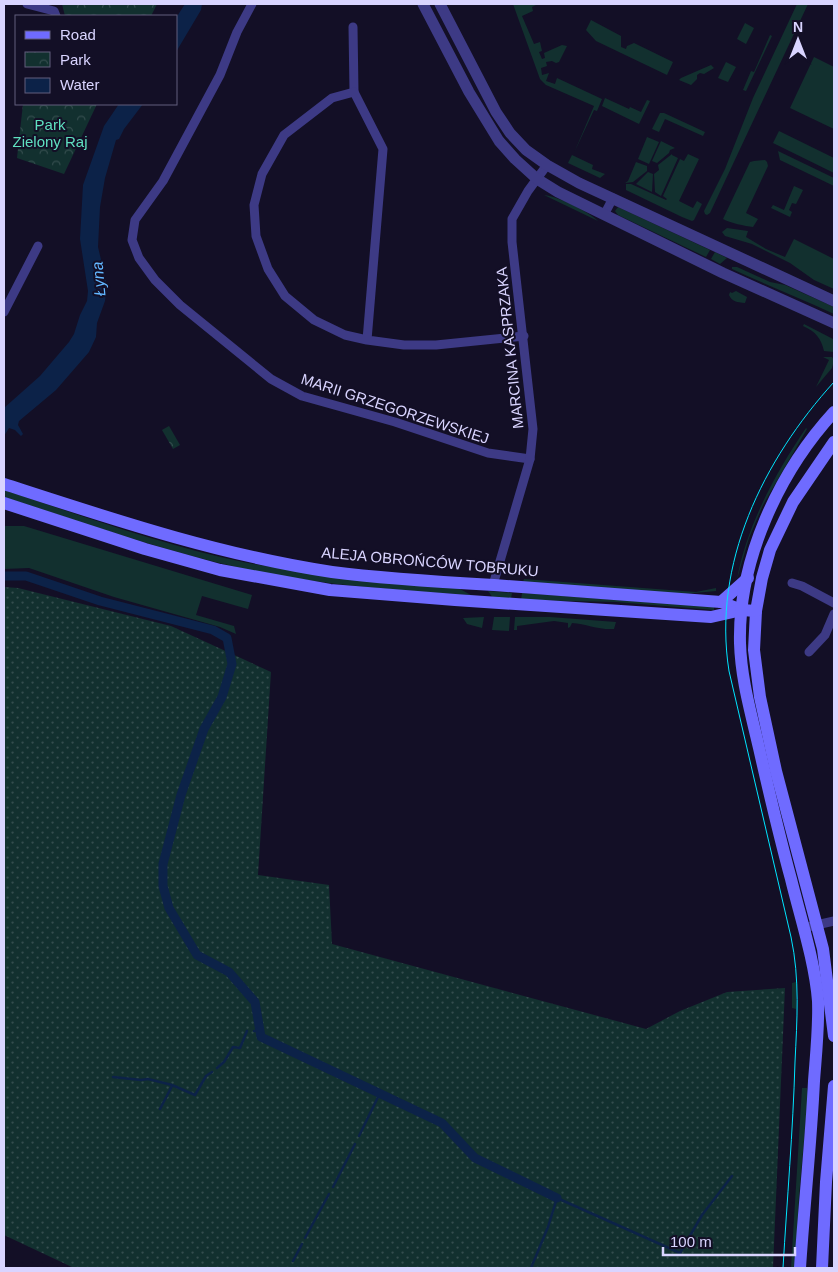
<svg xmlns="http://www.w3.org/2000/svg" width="838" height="1272" viewBox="0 0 838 1272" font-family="Helvetica,sans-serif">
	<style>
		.grass { fill: #12302f }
		.park { fill: url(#park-crowns) }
		.garden { fill: url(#garden-dots) }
		.water { fill: #0c2248 }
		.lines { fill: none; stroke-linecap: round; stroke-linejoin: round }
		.stream { stroke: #0c2248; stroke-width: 2.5 }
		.canal { stroke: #0c2248; stroke-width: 9 }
		.minor { stroke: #3d3a85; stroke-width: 9 }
		.tertiary { stroke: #3d3a85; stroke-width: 11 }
		.secondary { stroke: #6f6bff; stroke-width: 12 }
		.tram { stroke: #00e5ff; stroke-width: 1 }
		.labels { text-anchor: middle; stroke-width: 4; stroke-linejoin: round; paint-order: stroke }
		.park-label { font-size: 15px; fill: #5fe0c0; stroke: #130f26 }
		.street-label { font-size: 15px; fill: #d9d4ff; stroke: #130f26 }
		.water-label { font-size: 16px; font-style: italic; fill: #62b6ff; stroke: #130f26 }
	</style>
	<defs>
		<pattern id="park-crowns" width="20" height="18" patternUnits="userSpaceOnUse" patternTransform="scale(1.25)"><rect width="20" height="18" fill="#12302f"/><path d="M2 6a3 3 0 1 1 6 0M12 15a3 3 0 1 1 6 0" fill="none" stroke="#344d4e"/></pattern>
		<pattern id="garden-dots" width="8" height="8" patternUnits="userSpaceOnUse" patternTransform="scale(1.25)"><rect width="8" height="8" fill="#12302f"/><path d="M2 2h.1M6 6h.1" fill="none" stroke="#344d4e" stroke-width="1.8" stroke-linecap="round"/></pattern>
	</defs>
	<rect width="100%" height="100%" fill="#130f26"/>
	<g class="grass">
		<polygon points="513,4 538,4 532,7 533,11 522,16 534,44 540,42 542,51 539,52 542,59 545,58 544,53 562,45 567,46 559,62 556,63 552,61 546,62 547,66 541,68 542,75 549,73 546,81 555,84 557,78 602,99 597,111 594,110 574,153 594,106 546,85 540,79"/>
		<polygon points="797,4 808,4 710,213 707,215 705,214 704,211 725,169 753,98"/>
		<polygon points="591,20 621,36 621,47 626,49 627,46 634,43 673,62 667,75 596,41 586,30"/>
		<polygon points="745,23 754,28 746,44 737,39"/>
		<polygon points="770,35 772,36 746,91 743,90 751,71 754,72"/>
		<polygon points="814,57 834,67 834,129 790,108"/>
		<polygon points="726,62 736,67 728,82 718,78"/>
		<polygon points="711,65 714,68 704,74 700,73 697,75 697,79 691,85 679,80 681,78"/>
		<polygon points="605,98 629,109 630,107 641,112 647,100 650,101 639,124 602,106"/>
		<polygon points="660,113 664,113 705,132 703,136 665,119 659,132 652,129"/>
		<polygon points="779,131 834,158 834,173 773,143"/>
		<polygon points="647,137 659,142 649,164 638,159"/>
		<polygon points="661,141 675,148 670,150 669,153 657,163 652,161"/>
		<polygon points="778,151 834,178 834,186 780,160"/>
		<polygon points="672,154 672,155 678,158 661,196 655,192 654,174 659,170 658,165"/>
		<polygon points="688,154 699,159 679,201 693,208 697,201 702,204 694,220 692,221 682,217 626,190 626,184 631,184 666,200 667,199 663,196 680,159 684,161"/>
		<polygon points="572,155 593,165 592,169 605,174 600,178 568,163"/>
		<path d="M765 160 767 162 768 166 746 213 758 219 753 227C745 226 730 223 723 219L750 162 754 161Z"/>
		<polygon points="636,162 647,166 647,171 633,182 625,183 628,181"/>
		<polygon points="648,172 653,174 652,192 636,184"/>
		<polygon points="794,186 803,190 796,204 792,203 789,210 792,212 790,217 771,208 773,205 784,210"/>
		<path d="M544 195C560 197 587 211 598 221Z"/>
		<polygon points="618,207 710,250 706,257 618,215 615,211"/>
		<polygon points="727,228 748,231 746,237 766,249 785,257 794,239 834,259 834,289 814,280 790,263 752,244 725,236 722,232"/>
		<polygon points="715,252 727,258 720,264 711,259"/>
		<path d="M732 267H737L770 282 785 285 834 307V314C800 298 766 285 732 269Z"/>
		<path d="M736 291 747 297 745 303C737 302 732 302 729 295L730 292 732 293Z"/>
		<path d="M804 324 833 339 834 352 824 351C821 338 816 332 803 326Z"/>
		<polygon points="823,357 832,357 834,360 832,368 816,387 829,360"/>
		<path d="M806 428 807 429 763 505 749 538 737 579C747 525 775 474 806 428Z"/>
		<path d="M4 490C83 516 162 545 243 562 314 576 386 581 458 588L471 595C393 590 316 585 241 568 160 550 82 522 4 497Z"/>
		<polygon points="4,526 24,526 252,595 248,609 202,596 196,615 234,626 236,634 220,627 114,597 29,568 4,569"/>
		<polygon points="524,579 696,592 716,588 716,591 684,594 523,582"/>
		<polygon points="488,591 512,593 511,599 493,598"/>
		<polygon points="522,593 714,607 714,610 616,602 521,600"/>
		<polygon points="484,617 482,628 467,624 463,618"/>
		<polygon points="494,617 510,617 509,631 492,630"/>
		<path d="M515 617H550L616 622 614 629C599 630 586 624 572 623L570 627 568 628V623L554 621 517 626V630H514Z"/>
		<polygon points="796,982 796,1009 792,1008 792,983"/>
		<polygon points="802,1088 807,1088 808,1096 799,1196 795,1268 791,1268"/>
	</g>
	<g class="park">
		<polygon points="62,4 157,4 151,16 65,16"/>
		<polygon points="23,104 97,104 64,174 17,158"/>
		<polygon points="169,426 180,445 173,449 162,430"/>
	</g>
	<polygon class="garden" points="4,587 18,588 171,626 271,672 258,875 329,885 332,944 646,1029 680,1011 727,992 785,988 773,1268 74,1268 4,1235"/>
	<g class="water">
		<polygon points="185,4 202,4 201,10 176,52 176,18"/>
		<polygon points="119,104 143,104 124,129 119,139 116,140 105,178 100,207 98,247 107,285 105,301 97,323 96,337 89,352 56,390 19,421 18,425 23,434 21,436 15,430 9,428 4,436 4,408 40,376 69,342 74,334 80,315 87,301 88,291 80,239 83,185 104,126"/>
	</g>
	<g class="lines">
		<g class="stream">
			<polyline points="254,1031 260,1031"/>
			<polyline points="217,1068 224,1062 233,1047 240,1048 247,1031"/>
			<polyline points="113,1077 141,1080 148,1079 172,1085 195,1095 206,1076 212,1072"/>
			<polyline points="160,1109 172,1086"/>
			<polyline points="359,1136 380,1093"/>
			<polyline points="333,1187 355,1144"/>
			<polyline points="305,1238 329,1194"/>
			<polyline points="293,1261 302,1244"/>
			<polyline points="531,1268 548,1227 557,1198 680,1253 702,1215 732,1176"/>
		</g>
		<polyline class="canal" points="4,576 26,576 100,601 213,630 227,638 232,664 222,697 204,729 181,795 163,864 163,886 169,908 197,955 229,972 255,1002 261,1037 442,1123 475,1158 557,1198"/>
		<g class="minor">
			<polyline points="27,4 54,11 56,16"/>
			<polyline points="252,4 237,32 220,75 163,181 135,220 132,240 139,258 155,280 180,305 271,379 302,396 395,422 488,453 530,459"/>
			<polyline points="353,27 354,92"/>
			<polyline points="604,215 613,198"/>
			<polyline points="4,312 38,246"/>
			<polyline points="367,340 383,149 354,92 332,98 284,135 262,174 254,205 256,236 268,269 285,296 314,320 345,335 367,340 404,345 436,345 524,336"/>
			<polyline points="792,583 802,586 834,603"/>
			<polyline points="493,585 530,459 533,429 512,242 512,219 528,191 547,165"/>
			<polyline points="809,652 825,635 834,614"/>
			<polyline points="803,928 834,921"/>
		</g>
		<g class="tertiary">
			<polyline points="423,4 469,92 499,141 515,159 537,179 558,192 723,273 834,323"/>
			<polyline points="440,4 496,112 510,133 526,150 547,165 579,183 834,301"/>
		</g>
		<g class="secondary">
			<polyline points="834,442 793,502 770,550 762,578 756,611 754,650 760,697 776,771 823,949 834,1036"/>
			<path d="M4 484C112 519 219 555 332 572 386 579 440 582 494 585 570 590 645 597 721 602L742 610"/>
			<polyline points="4,503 145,549 220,570 330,590 455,600 711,617 742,610 756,611"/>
			<polyline points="721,602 748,578"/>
			<path d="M800 1268C804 1206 811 1144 814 1081 816 1054 819 1027 818 1001 815 962 800 916 791 879 779 835 769 792 759 748 751 713 741 679 740 643 738 560 779 472 834 412"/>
			<polyline points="822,1268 826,1182 834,1086"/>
		</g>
		<path class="tram" d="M783 1268C787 1200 793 1131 795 1062 797 1020 800 979 791 937L729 671C712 564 763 460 834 382"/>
	</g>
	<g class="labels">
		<g class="park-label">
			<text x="50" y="130">Park<tspan x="50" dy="17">Zielony Raj</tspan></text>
		</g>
		<g class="street-label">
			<text transform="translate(510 348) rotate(-96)" y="5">MARCINA KASPRZAKA</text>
			<text transform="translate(395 409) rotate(18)" y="5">MARII GRZEGORZEWSKIEJ</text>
			<text transform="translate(430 562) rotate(5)" y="5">ALEJA OBROŃCÓW TOBRUKU</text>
		</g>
		<g class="water-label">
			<text transform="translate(98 279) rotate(-95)" y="6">Łyna</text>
		</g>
	</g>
	<rect width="838" height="1272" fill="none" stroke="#d9d4ff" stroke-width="10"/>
	<rect x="15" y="15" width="162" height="90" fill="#130f26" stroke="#625e7d"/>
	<rect x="25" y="31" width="25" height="8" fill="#6f6bff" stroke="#625e7d"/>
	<text x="60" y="40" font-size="15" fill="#d9d4ff">Road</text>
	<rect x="25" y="52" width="25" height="15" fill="url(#park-crowns)" stroke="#625e7d"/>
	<text x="60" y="65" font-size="15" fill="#d9d4ff">Park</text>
	<rect x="25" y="78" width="25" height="15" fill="#0c2248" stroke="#625e7d"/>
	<text x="60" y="90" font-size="15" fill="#d9d4ff">Water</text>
	<g transform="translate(798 40)" stroke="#130f26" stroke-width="4" paint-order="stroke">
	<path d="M0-4L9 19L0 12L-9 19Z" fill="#d9d4ff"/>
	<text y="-8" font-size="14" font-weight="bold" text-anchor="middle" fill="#d9d4ff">N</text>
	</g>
	<path d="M663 1247v8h132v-8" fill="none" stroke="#d9d4ff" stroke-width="2.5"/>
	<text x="670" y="1247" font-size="15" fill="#d9d4ff" stroke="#130f26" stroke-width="4" paint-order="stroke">100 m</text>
</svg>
